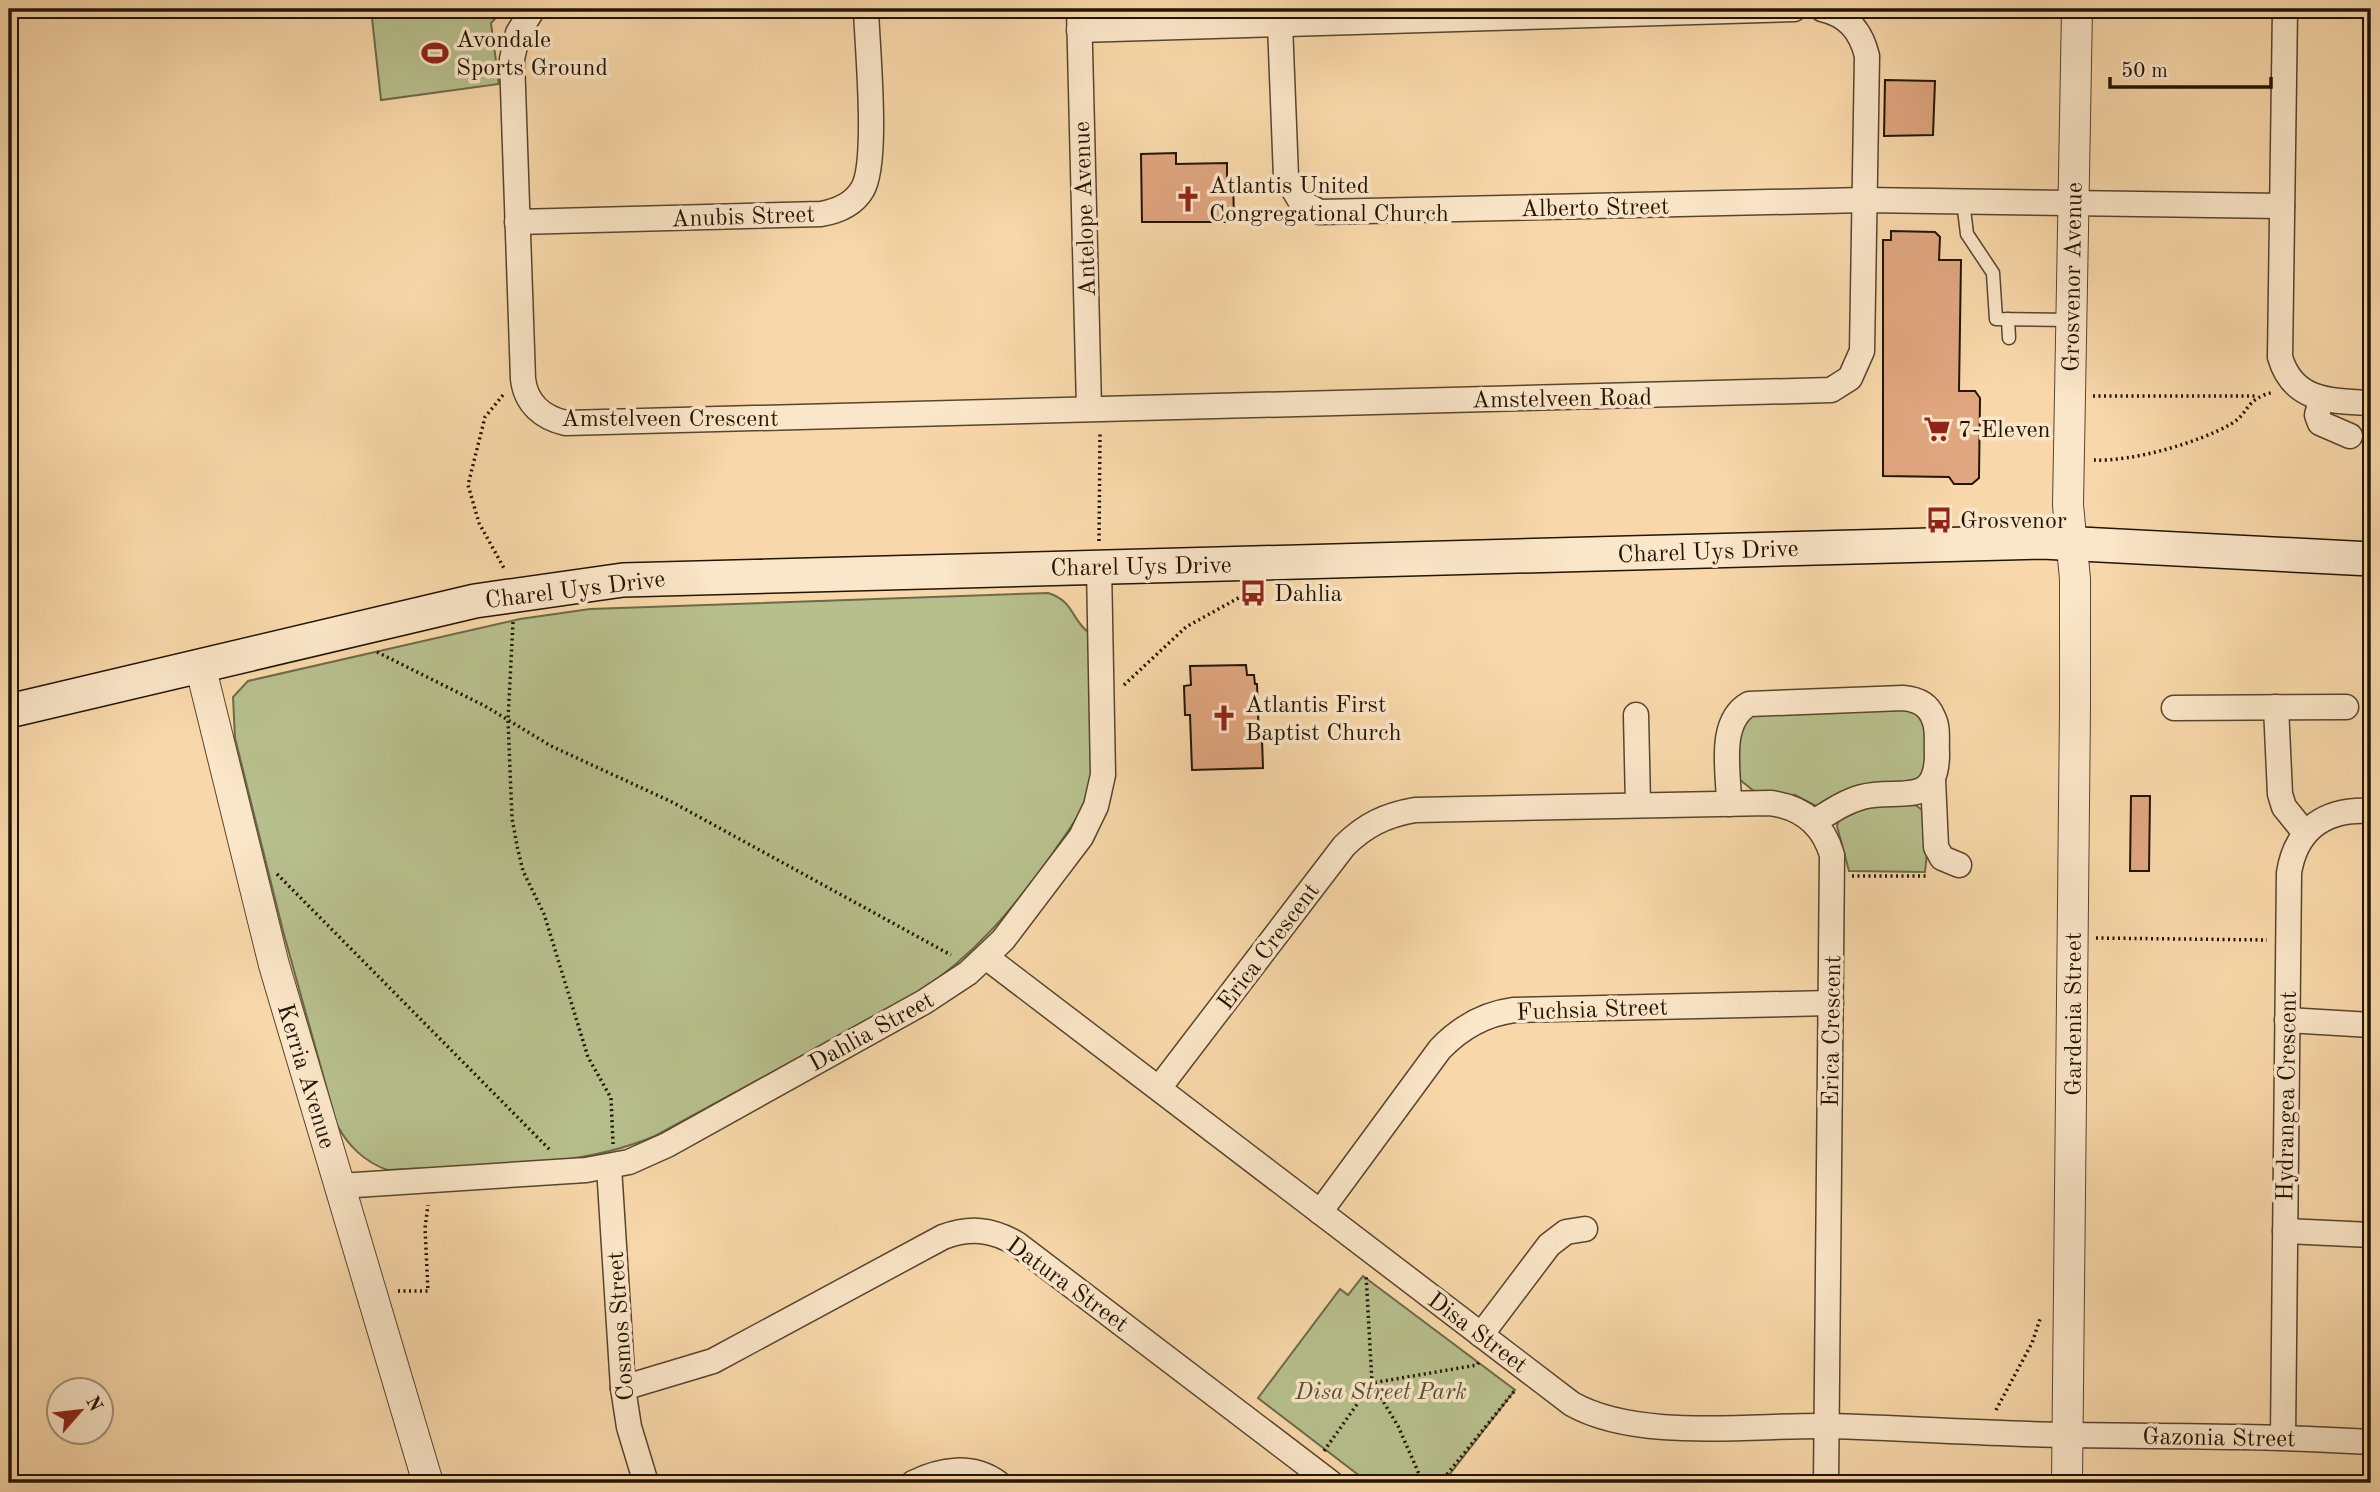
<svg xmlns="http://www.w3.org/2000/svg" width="2380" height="1492" viewBox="0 0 2380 1492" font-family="'Old Standard TT',serif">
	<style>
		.green { fill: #b7c08d; stroke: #6d6a48; stroke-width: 2 }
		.building { fill: #e0a67f; stroke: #231404; stroke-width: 2 }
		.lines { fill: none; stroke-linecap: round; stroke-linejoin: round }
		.service-casing { stroke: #58452e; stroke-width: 15 }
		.minor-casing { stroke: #58452e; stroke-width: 27 }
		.tertiary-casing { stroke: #58452e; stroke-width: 32 }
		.secondary-casing { stroke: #231404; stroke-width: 36 }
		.path { stroke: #231404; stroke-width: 3.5; stroke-dasharray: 2 3.5; stroke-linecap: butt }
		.service { stroke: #fae6c8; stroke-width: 12 }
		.minor { stroke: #fae6c8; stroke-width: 24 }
		.tertiary { stroke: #fae6c8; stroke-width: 30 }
		.secondary { stroke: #fae6c8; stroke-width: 33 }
		.labels { text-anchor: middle; stroke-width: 7; stroke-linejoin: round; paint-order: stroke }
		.poi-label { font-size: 24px; fill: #231404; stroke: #fae6c8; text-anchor: start }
		.street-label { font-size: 24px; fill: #231404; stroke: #fae6c8 }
		.park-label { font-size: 24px; font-style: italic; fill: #575034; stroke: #fae6c8 }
	</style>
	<rect width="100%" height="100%" fill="#f8d8aa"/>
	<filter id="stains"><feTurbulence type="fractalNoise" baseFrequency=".00286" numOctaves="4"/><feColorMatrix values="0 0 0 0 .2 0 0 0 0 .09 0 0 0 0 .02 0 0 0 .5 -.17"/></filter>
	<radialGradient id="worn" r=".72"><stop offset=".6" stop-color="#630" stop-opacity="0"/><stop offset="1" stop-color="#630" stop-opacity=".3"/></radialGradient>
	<g class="green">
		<polygon points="371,9 504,9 491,23 499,84 381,100"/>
		<polygon points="1105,9 1284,9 1122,13"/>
		<path d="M1048 593C1074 601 1071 619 1088 632 1089 678 1098 743 1089 787 1084 812 1067 832 1053 853 1013 909 974 956 916 994L655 1136C572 1171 475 1165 387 1170 364 1161 349 1147 337 1125L283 931 235 738 233 697 248 681 520 619 590 609Z"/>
		<polygon points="1905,706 1923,715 1928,768 1919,782 1816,806 1795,795 1755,792 1739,779 1739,722 1744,715"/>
		<polygon points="1909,801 1924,811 1928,843 1925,872 1849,871 1837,826 1840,817 1849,810"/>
		<polygon points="1363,1276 1515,1390 1443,1483 1369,1483 1258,1398 1340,1289 1348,1295"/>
	</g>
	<g class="building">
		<polygon points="1885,80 1935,81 1933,135 1884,136"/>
		<polygon points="1176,153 1176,164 1227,163 1227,176 1233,176 1234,222 1142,222 1141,154"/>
		<polygon points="1891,231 1935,232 1940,237 1939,260 1961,260 1959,391 1975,391 1980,398 1979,478 1972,484 1954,484 1949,477 1883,476 1883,240 1891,240"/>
		<polygon points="1246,665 1247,675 1254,675 1255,684 1257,684 1259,739 1262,739 1263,768 1192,770 1190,715 1185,715 1184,686 1191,685 1190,666"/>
		<polygon points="2131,796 2150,796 2149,871 2130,871"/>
	</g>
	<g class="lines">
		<g class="service-casing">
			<g id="service">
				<polyline points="1963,201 1967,234 1993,273 1996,319 2072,320"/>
				<polyline points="2008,319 2009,338"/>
			</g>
		</g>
		<g class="minor-casing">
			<g id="minor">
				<path d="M533 9 518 33 512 59 523 379C526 404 543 418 566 423L1831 390 1850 378 1862 351 1867 56C1861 31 1848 15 1822 9"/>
				<polyline points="1079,9 1089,408"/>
				<path d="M2285 9 2280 357C2293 402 2331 401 2371 403"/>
				<polyline points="1280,24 1286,177 1301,202 1320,212 1865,200 2282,206"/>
				<polyline points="1079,30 1794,9"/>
				<path d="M517 222 821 214C838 211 853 205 862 190 879 164 867 45 866 9"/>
				<polyline points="2321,400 2317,415 2320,423 2350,436"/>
				<polyline points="2276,707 2280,794 2284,807 2305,833"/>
				<polyline points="2174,708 2346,707"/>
				<polyline points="1636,715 1638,805"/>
				<polyline points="1933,779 1936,847 1942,858 1959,865"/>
				<path d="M1729 804C1729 773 1717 722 1749 704L1903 698C1916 699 1928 704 1933 717 1939 728 1936 742 1937 754 1937 810 1896 787 1862 797 1844 802 1830 812 1814 822"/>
				<path d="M986 957 1572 1404C1638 1441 1750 1425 1827 1426 1908 1428 1989 1434 2070 1435 2171 1436 2271 1436 2371 1442"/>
				<polyline points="2287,1020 2371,1025"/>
				<path d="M1159 1088 1344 846C1365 825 1386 815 1415 810L1770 803C1802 807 1823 824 1832 855L1826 1483"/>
				<polyline points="609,1167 623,1388 629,1427 646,1483"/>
				<polyline points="340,1186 586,1170 629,1162 667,1145 924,1002 968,973 1003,940 1081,837 1096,806 1103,775 1099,567"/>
				<path d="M1320 1212 1440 1049C1461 1027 1484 1014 1514 1010L1831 1003"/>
				<polyline points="2285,1231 2371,1235"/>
				<polyline points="1481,1335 1549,1245 1566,1232 1585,1229"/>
				<path d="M623 1388 713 1361 943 1237C970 1227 992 1229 1017 1244L1331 1483"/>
				<path d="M2283 1437 2289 873C2296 828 2327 808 2371 811"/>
				<path d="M913 1483C941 1469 972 1464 998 1483"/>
			</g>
		</g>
		<g class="tertiary-casing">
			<g id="tertiary">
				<polyline points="200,665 274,965 428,1483"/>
				<polyline points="2067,1483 2075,709 2075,579 2068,505 2077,9"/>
			</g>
		</g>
		<g class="secondary-casing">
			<polyline id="secondary" points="9,711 475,601 623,580 2042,542 2371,559"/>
		</g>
		<g class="path">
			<polyline points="503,395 485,417 468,485 479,523 505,570"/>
			<polyline points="2093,396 2257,396"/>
			<path d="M2094 460C2131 462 2198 443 2231 424 2250 413 2244 399 2274 392"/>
			<polyline points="1099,541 1100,433"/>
			<polyline points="513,622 508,720 512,818 517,846 523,871 544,914 588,1057 611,1098 613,1144"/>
			<polyline points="377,652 485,706 551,746 672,802 951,955"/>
			<polyline points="1124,685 1186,627 1242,596 1242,591"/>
			<polyline points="277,874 550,1150"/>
			<polyline points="1852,876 1928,876"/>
			<polyline points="2096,938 2267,940"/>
			<polyline points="398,1291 428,1291 425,1228 428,1205"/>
			<polyline points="1996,1410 2032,1343 2041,1316"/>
			<polyline points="1324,1451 1372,1383 1366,1274"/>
			<polyline points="1423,1483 1398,1426 1372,1383 1477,1365 1479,1362"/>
			<polyline points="1440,1483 1516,1389"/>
		</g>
		<use href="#service" class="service"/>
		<use href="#minor" class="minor"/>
		<use href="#tertiary" class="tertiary"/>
		<use href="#secondary" class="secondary"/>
	</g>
	<defs>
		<g id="stadium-bare" transform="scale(2.1)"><path d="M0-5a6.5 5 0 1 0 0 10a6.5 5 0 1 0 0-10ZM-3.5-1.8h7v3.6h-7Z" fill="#8f2418" stroke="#fae6c8" stroke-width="2.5" paint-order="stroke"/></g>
		<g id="church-bare" transform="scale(2.1)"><path d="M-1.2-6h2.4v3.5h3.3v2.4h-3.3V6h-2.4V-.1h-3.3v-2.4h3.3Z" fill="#8f2418" stroke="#fae6c8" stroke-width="2.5" paint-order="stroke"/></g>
		<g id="supermarket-bare" transform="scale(2.1)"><path d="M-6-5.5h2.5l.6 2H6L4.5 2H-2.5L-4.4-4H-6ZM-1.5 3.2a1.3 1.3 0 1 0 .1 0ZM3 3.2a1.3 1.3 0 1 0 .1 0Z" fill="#8f2418" stroke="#fae6c8" stroke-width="2.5" paint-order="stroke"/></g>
		<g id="bus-bare" transform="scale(2.1)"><path d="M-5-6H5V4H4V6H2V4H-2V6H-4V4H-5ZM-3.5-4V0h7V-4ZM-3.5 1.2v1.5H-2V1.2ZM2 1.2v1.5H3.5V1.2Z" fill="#8f2418" stroke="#fae6c8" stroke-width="2.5" paint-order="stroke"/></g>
	</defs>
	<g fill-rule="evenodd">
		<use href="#stadium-bare" x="435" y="53"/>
		<use href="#church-bare" x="1188" y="199"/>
		<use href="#supermarket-bare" x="1937" y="429"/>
		<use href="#bus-bare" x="1939" y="520"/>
		<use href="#bus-bare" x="1253" y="593"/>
		<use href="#church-bare" x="1224" y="718"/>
	</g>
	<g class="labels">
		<g class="poi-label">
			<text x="456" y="47">Avondale<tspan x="456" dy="28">Sports Ground</tspan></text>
			<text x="1209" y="193">Atlantis United<tspan x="1209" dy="28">Congregational Church</tspan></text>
			<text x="1958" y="437">7-Eleven</text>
			<text x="1960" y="528">Grosvenor</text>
			<text x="1274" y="601">Dahlia</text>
			<text x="1245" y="712">Atlantis First<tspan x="1245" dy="28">Baptist Church</tspan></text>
		</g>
		<g class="street-label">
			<text transform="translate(1595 207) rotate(-1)" y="8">Alberto Street</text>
			<text transform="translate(1084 209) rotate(-92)" y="8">Antelope Avenue</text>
			<text transform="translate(743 216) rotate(-2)" y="8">Anubis Street</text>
			<text transform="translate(2072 277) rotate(-89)" y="8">Grosvenor Avenue</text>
			<text transform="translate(1562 398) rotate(-1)" y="8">Amstelveen Road</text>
			<text x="670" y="426">Amstelveen Crescent</text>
			<text transform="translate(1708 551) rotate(-2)" y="8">Charel Uys Drive</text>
			<text transform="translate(1141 566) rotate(-1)" y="8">Charel Uys Drive</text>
			<text transform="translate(575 589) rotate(-7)" y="8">Charel Uys Drive</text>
			<text transform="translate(1268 946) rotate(-53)" y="8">Erica Crescent</text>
			<text transform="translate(1592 1009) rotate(-2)" y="8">Fuchsia Street</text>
			<text transform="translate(2073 1014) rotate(-90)" y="8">Gardenia Street</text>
			<text transform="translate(871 1031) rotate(-29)" y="8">Dahlia Street</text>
			<text transform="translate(1831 1031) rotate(-89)" y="8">Erica Crescent</text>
			<text transform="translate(307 1076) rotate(73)" y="8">Kerria Avenue</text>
			<text transform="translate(2286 1096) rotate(-89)" y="8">Hydrangea Crescent</text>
			<text transform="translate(1068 1284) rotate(36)" y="8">Datura Street</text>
			<text transform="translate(620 1326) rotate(-94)" y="8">Cosmos Street</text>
			<text transform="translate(1478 1332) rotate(37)" y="8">Disa Street</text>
			<text transform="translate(2219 1437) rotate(1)" y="8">Gazonia Street</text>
		</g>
		<g class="park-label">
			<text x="1381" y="1399">Disa Street Park</text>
		</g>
	</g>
	<rect width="2380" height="1492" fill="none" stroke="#f8d8aa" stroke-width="35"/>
	<rect x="10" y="10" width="2359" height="1471" fill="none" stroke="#231404" stroke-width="3.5"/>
	<rect x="18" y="18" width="2345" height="1457" fill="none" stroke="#231404" stroke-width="2"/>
	<g transform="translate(80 1411) rotate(62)"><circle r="33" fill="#fae6c8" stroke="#a4927a" stroke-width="2"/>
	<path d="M0-5L12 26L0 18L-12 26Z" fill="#8f2418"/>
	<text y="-10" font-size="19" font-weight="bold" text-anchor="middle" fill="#231404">N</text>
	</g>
	<path d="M2110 77v10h161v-10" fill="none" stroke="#231404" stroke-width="3.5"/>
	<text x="2121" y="77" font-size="21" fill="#231404" stroke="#fae6c8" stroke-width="5" paint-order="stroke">50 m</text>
	<rect width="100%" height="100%" filter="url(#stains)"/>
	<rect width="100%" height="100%" fill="url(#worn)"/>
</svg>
